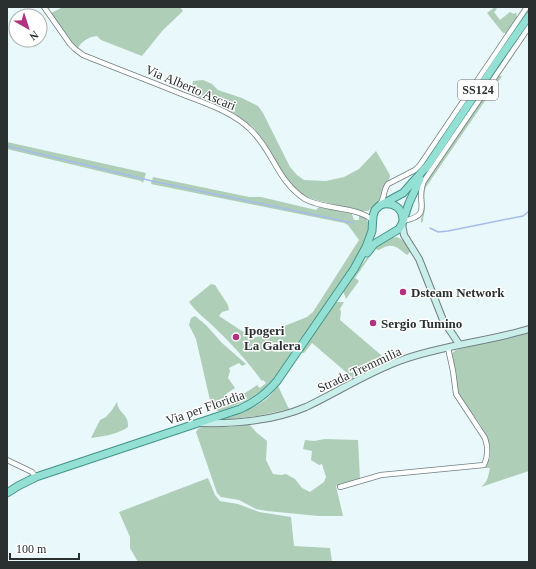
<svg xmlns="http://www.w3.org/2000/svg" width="536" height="569" viewBox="0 0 536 569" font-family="Georgia,serif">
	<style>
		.green { fill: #aeceb7 }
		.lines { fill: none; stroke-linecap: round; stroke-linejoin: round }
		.stream { stroke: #a5bceb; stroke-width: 1.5 }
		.street-casing { stroke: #727f81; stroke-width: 6 }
		.secondary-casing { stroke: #727f81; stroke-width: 8 }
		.primary-casing { stroke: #429489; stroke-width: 9 }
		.street { stroke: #fff; stroke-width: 4.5 }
		.secondary { stroke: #caefea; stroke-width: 6 }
		.primary { stroke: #95e0d5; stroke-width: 7 }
		.poi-dot { fill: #b03180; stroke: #fff; stroke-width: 1.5 }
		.labels { text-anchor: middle; stroke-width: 3; stroke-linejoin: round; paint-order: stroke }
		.shield { fill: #fff; stroke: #6a6d6e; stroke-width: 1 }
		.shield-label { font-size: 12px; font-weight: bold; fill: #2a2f30 }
		.street-label { font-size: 13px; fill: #2a2f30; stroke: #fff }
		.poi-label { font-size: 13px; font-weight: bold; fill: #2a2f30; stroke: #fff; text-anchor: start }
	</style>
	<rect width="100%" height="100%" fill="#e9f8fa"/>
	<g class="green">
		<path d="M63 7H180L183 11 163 30 142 56 101 40 97 36C88 37 82 41 77 49L51 13Z"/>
		<polygon points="495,7 497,9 494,12 500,20 510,12 514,14 516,12 517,18 507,33 503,33 487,13"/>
		<path d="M498 76H502L426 187C423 194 425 200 425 208 425 213 423 216 423 221L421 223C420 217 423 215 424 209 425 199 421 193 426 182Z"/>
		<polygon points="203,80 212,84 218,90 242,98 258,106 263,113 290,167 297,175 304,180 326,181 344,177 359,169 376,151 390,175 389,181 383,187 379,201 368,211 360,211 316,200 305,196 295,188 285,177 263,140 253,127 234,113 191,94 193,81"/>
		<polygon points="7,142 146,173 143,183 141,181 7,149"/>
		<path d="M153 177 249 197H261L316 210 319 207 352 214 354 220H359V215C375 220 368 235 365 247L276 375C260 395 244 403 220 411H217L218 407 222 404 236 399 257 385 260 388 266 383 263 380 262 381C248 362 232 344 215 328 206 319 196 312 189 302L211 284 215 285 228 305 229 310 222 312 219 316 248 335 254 338 307 317 313 312 359 240 348 225 344 223 151 184Z"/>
		<path d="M397 237C404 240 408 244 411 251L407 255C396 246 392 242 379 250L375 249 355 278 359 281 346 299 343 291 373 249 388 239Z"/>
		<polygon points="336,302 344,302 340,309 341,312 340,320 388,361 381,364 377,363 377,365 353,378 312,343 304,353 301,353"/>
		<polygon points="195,316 206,325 222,343 246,364 242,366 239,363 229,368 230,371 228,378 235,388 226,394 227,398 214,406 212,409 196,339 189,325 191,318"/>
		<path d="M529 332V471L481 487C488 482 488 476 490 468H485C500 449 480 423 468 408 465 404 461 400 458 395 455 389 452 360 452 353L456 350Z"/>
		<path d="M278 386 289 409 257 416 222 420 223 418C245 411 265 406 278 386Z"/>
		<path d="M117 402C118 414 129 413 128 427 123 431 111 435 104 436 99 437 96 437 91 438L100 420 106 417 112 410Z"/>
		<polygon points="249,424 257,433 267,441 266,460 273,474 281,475 286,474 295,479 302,488 310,492 324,482 326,477 322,464 319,465 311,460 312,451 303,449 305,440 314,441 325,439 358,440 360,479 344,484 342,483 336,486 343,516 319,516 267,511 256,509 239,500 221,497 217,493 196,432 198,429 201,427 229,427"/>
		<polygon points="208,478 215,495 220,501 238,504 259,512 291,517 294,546 330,548 332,562 138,562 130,548 130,537 119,512"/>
	</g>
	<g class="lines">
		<g class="stream">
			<polyline points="7,146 152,181 353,223"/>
			<polyline points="430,228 438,232 448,231 523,216 529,211"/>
		</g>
		<g class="street-casing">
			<g id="street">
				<path d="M44 7 70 44 75 49 83 55C115 68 147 80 179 93 204 103 232 111 251 130 273 151 277 181 305 199 323 210 359 206 373 221"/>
				<path d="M380 204C385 198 383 190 388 184L415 170 420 165 527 7"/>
				<path d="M403 221C435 215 414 202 424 181L529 27"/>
				<polyline points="7,460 32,472 36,477"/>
				<path d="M340 487 381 475 484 465C488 457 488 447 485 438L456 394 453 371 448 348"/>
			</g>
		</g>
		<g class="secondary-casing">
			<g id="secondary">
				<polyline points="402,224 404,235 419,259 443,320 459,344"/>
				<path d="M201 423C237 424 273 421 306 407 338 392 368 372 402 360 443 345 487 342 529 329"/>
			</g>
		</g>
		<g class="primary-casing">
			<g id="primary">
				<polyline points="426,168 496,63 529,16"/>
				<path d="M384 204C394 203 402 208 403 219"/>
				<polyline points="367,253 374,244 399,229 402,224 409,203 420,179"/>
				<path d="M7 493 18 486 36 477 240 409C256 402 266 394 277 381L354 269 366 247 372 231 373 216 375 210 379 206 403 193 428 165"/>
			</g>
		</g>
		<use href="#street" class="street"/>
		<use href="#secondary" class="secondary"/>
		<use href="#primary" class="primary"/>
	</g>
	<g class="poi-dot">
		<circle cx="403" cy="292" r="4"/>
		<circle cx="373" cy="323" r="4"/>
		<circle cx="236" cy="337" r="4"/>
	</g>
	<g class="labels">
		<rect class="shield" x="458" y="80" width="40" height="20" rx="3"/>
		<g class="shield-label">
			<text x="478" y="94">SS124</text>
		</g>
		<g class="street-label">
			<text transform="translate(191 87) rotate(23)" y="5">Via Alberto Ascari</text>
			<text transform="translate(359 369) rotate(-25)" y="5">Strada Tremmilia</text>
			<text transform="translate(205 407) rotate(-19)" y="5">Via per Floridia</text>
		</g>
		<g class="poi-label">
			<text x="411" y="297">Dsteam Network</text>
			<text x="381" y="328">Sergio Tumino</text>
			<text x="244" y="335">Ipogeri<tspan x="244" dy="15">La Galera</tspan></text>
		</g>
	</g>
	<rect width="536" height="569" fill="none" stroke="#2a2f30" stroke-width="16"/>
	<g transform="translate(28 28) rotate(141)"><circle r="19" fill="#ffffff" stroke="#aaacac"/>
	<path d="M0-3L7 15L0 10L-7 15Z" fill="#b03180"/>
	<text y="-6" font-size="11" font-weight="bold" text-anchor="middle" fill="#2a2f30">N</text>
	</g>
	<path d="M10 553v6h69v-6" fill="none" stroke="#2a2f30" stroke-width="2"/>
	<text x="16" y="553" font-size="12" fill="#2a2f30" stroke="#ffffff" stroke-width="3" paint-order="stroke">100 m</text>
</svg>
